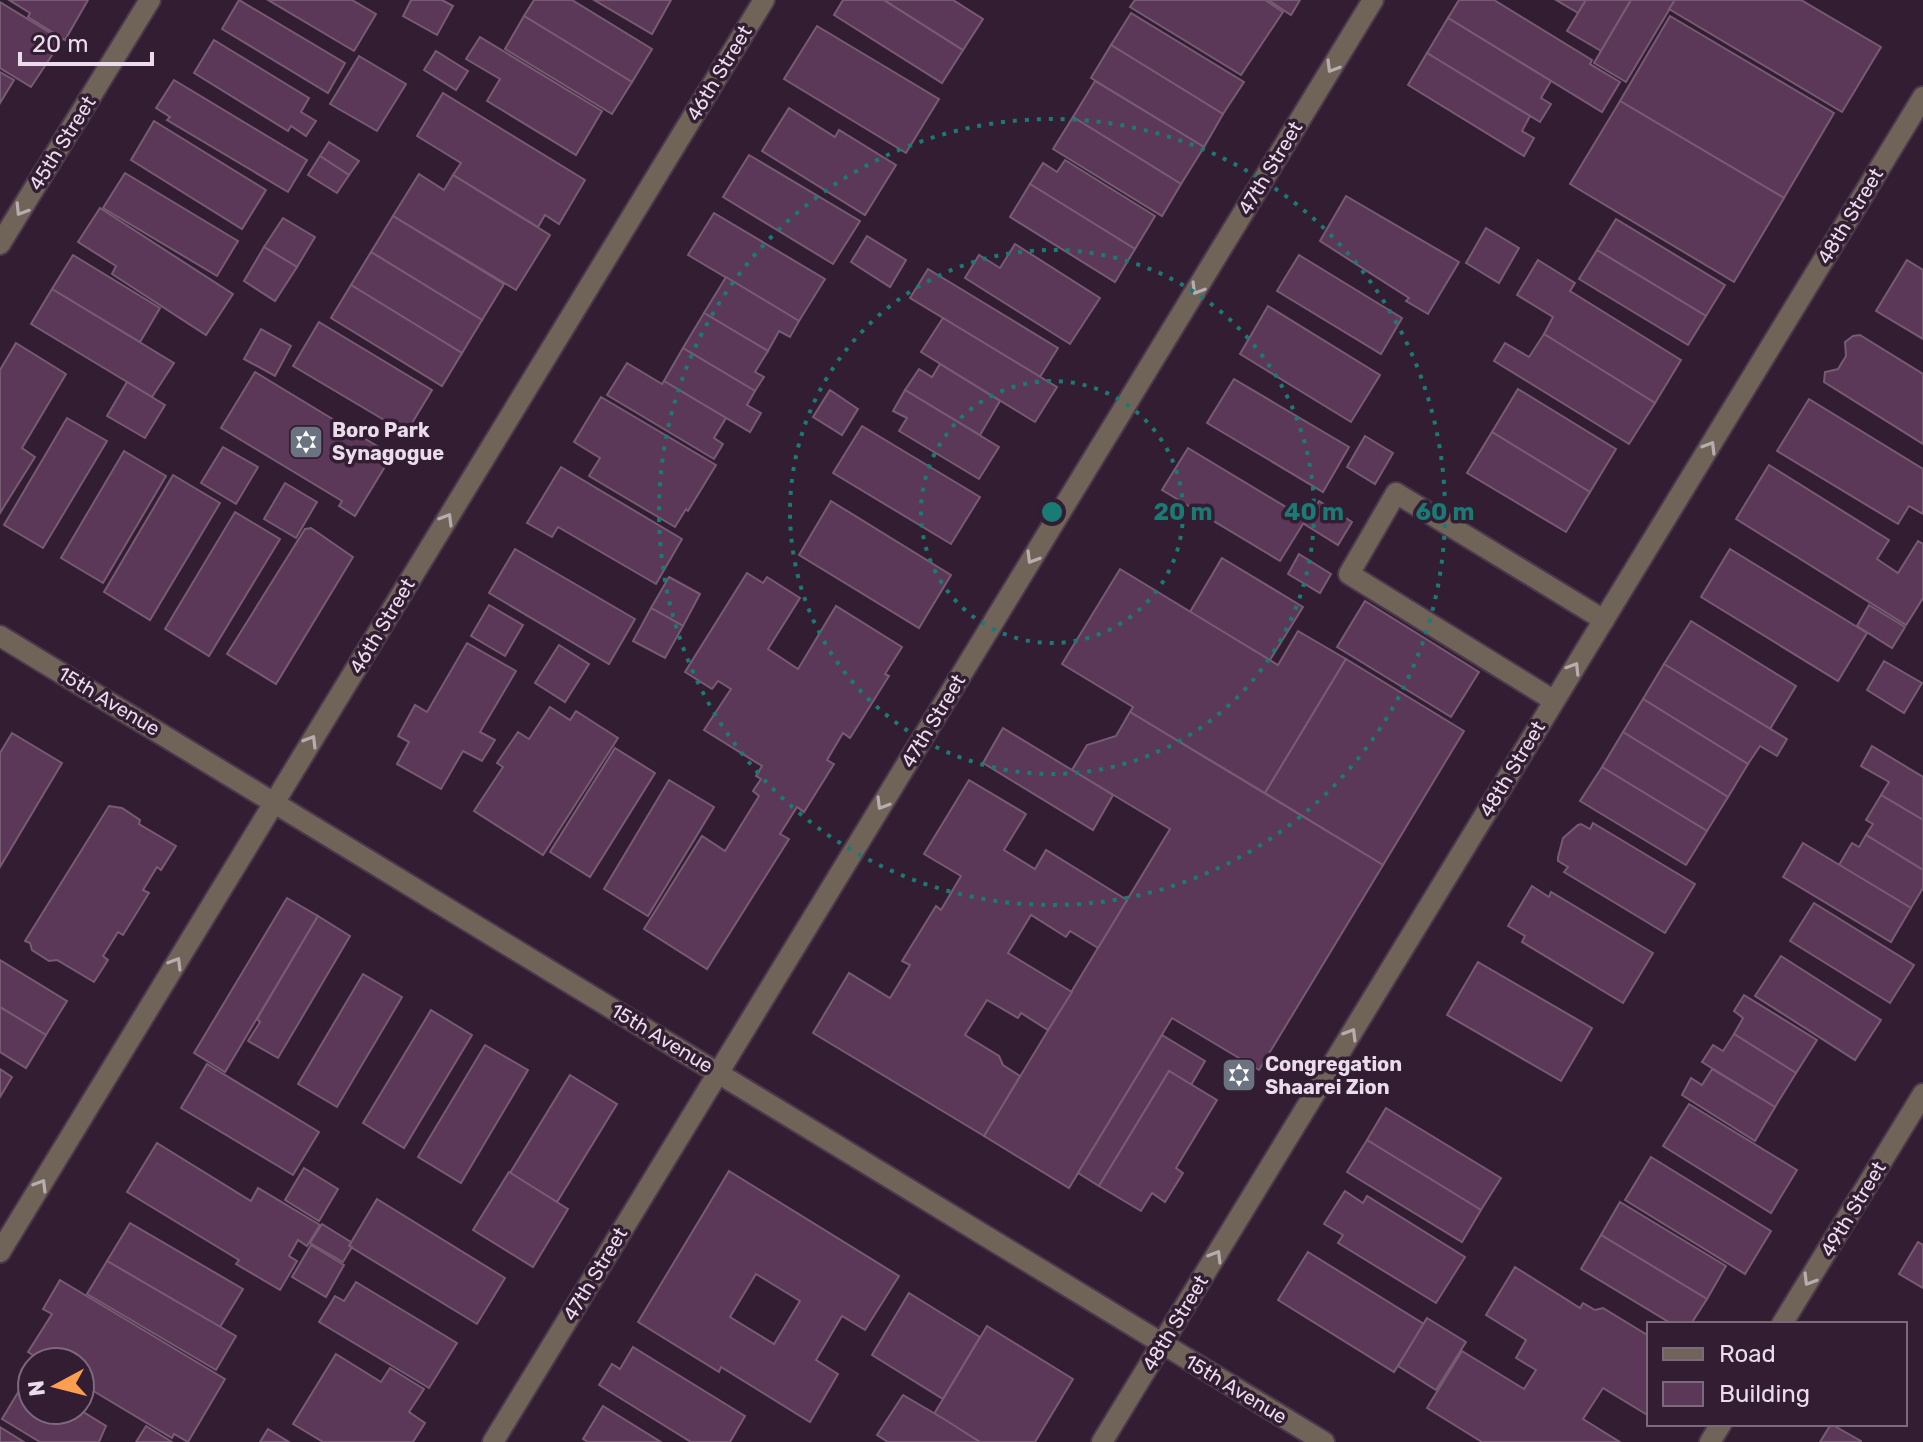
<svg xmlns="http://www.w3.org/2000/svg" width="1923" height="1442" viewBox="0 0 1923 1442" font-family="Rubik,sans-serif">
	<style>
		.building { fill: #5c3858; stroke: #765b72; stroke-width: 2; fill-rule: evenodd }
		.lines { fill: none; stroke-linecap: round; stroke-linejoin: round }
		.lane-casing { stroke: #4c384d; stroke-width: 24 }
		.street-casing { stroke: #4c384d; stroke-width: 24 }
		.lane { stroke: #706459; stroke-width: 20 }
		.street { stroke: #706459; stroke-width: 20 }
		.oneway { stroke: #b9acb0 }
		.ring { fill: none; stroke: #1a7b74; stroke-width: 4; stroke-dasharray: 4 8 }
		.labels { text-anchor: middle; stroke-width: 7; stroke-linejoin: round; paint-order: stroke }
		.street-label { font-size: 20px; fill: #eadcea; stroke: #321d33 }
		.poi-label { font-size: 20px; font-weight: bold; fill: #eadcea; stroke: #321d33; text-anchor: start }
		.centre { fill: #1a7b74; stroke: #321d33; stroke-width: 4 }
		.ring-label { font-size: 24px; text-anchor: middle; font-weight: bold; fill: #1a7b74; stroke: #321d33; stroke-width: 7; stroke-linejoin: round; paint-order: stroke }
	</style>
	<rect width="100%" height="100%" fill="#321d33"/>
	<g class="building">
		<polygon points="9,0 88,0 65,40 28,17 30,13"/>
		<polygon points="239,0 345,63 328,93 222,29"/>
		<polygon points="268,0 352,0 376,14 354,51"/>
		<polygon points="411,0 442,0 453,6 437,35 403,16"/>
		<polygon points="534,0 572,0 652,49 632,82 524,16"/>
		<polygon points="594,0 671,0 652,34"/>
		<polygon points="843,0 884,0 963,50 942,83 834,15"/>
		<polygon points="884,0 953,0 983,19 963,50"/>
		<polygon points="1135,0 1265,0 1283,12 1241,75 1130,7"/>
		<polygon points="1268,0 1300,0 1291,15"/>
		<polygon points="1459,0 1494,0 1592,60 1590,64 1620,82 1602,112 1448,18"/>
		<polygon points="1556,0 1586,0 1578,13"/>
		<polygon points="1586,0 1631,0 1601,51 1567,31"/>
		<polygon points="1631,0 1675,0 1626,82 1594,63"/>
		<polygon points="1675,0 1801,0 1881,47 1842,112 1669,9"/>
		<polygon points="0,2 62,40 31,87 0,68"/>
		<polygon points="1131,13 1244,82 1223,114 1111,45"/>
		<polygon points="524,16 632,82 612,114 505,49"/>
		<polygon points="1670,16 1834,113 1784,198 1620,101"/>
		<polygon points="1448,18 1551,81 1541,98 1551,104 1540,122 1427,53"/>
		<polygon points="817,26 939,99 906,153 784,79"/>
		<polygon points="480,37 602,111 576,155 487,101 500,79 466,59"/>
		<polygon points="214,40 309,98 301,112 316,121 306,136 291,126 288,131 194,73"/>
		<polygon points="1111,45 1223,114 1204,147 1091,78"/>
		<polygon points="436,51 468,71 456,90 424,70"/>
		<polygon points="1427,53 1530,116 1522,131 1534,138 1524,156 1408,85"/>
		<polygon points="359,56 406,84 377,131 330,104"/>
		<polygon points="0,72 14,80 0,103"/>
		<polygon points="174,80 307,160 288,192 167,120 170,117 156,108"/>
		<polygon points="1095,81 1204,147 1181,184 1073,117"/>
		<polygon points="443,93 585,180 559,224 545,215 538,227 453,175 461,163 417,136"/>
		<polygon points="1620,101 1784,198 1734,282 1570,184"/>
		<polygon points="789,108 835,137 839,130 896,165 865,215 762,151"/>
		<polygon points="1073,117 1181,184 1162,216 1053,149"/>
		<polygon points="154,121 266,190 242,229 131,160"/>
		<polygon points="329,142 359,161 349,175 320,156"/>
		<polygon points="749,155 860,221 833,264 723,197"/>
		<polygon points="320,156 349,175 337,193 308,175"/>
		<polygon points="1065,160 1155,216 1135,249 1030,184 1043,163 1057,172"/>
		<polygon points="125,173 238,241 217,276 103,208"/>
		<polygon points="419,174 444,190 453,175 550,235 516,290 393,216"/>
		<polygon points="1030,184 1135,249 1115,282 1010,217"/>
		<polygon points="1346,196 1459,262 1428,314 1406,301 1409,298 1320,241"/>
		<polygon points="100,208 233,294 206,335 112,274 116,266 78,242"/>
		<polygon points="714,213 825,279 799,321 688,255"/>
		<polygon points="393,216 504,284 482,320 371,252"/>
		<polygon points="283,218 315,237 297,267 264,247"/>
		<polygon points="1616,219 1725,285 1706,316 1597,250"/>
		<polygon points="1486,228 1519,248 1499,283 1466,263"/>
		<polygon points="867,236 906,260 890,287 851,262"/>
		<polygon points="1015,244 1100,298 1070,344 965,278 979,255 1000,268"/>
		<polygon points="264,247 297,267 275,301 244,281"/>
		<polygon points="1597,250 1706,316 1688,345 1579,279"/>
		<polygon points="371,252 482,320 462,353 351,285"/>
		<polygon points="73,255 160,308 140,342 52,289"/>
		<polygon points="1299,255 1402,318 1381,354 1277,291"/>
		<polygon points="1538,260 1575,283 1570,291 1681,360 1655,403 1544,334 1553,317 1517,295"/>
		<polygon points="1907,260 1923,270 1923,339 1876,311"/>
		<polygon points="928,269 1058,348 1040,377 910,298"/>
		<polygon points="726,277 799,321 790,337 779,331 768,351 704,313"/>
		<polygon points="351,285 462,353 442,386 331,318"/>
		<polygon points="52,289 174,363 152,397 31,324"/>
		<polygon points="1268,306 1380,375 1351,422 1240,354"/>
		<polygon points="704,313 768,351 755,372 764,377 755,391 683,348"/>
		<polygon points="943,318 1057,387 1035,422 921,352"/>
		<polygon points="319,322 432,390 406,433 293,366"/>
		<polygon points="261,329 291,346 275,376 244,359"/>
		<polygon points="1544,334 1655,403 1629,444 1494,361 1505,343 1529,357"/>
		<polygon points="1860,335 1923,374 1923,444 1824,382 1825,372 1838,369 1846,356 1845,342 1853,336"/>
		<polygon points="16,343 66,374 22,448 35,457 0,513 0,370"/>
		<polygon points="683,348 755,391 747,405 761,413 750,432 664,381"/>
		<polygon points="627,363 662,384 664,381 726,418 714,438 723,444 714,459 607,395"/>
		<polygon points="940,364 1000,401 980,435 905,390 919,369 932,377"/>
		<polygon points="255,372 392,455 355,516 339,506 342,501 221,428"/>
		<polygon points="1234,379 1349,447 1323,492 1207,423"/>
		<polygon points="127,382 165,405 145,438 107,416"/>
		<polygon points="1518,389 1616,449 1590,492 1492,432"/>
		<polygon points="830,390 858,409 842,435 813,417"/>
		<polygon points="905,390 999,447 979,479 899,431 907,418 893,411"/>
		<polygon points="601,397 716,465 688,511 686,509 675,527 589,476 600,458 574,442"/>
		<polygon points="1809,399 1923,469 1923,514 1909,506 1898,524 1777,451"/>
		<polygon points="67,418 107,441 43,548 4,525"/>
		<polygon points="862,426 980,497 951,544 833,473"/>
		<polygon points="1492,432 1590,492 1566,532 1467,473"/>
		<polygon points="1365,436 1393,453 1375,484 1347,467"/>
		<polygon points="223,447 258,467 236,504 201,483"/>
		<polygon points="1188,448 1306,519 1280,561 1162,490"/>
		<polygon points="124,451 166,476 103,583 61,558"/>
		<polygon points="1769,465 1889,540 1877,559 1898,573 1918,541 1923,544 1923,598 1906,625 1736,519"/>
		<polygon points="561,467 682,539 656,584 558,527 552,537 527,523"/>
		<polygon points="173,475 220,503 150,620 104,592"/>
		<polygon points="285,483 317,502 296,538 264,519"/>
		<polygon points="831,501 951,575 919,628 799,555"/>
		<polygon points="1319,501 1352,522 1338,545 1304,524"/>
		<polygon points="235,512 280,539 209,656 165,629"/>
		<polygon points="311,528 353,557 276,684 227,654 305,529"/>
		<polygon points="515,549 635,619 609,664 489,593"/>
		<polygon points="1730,549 1867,633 1838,681 1701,597"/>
		<polygon points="1299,554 1331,574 1320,593 1288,574"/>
		<polygon points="1222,558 1303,607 1270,660 1190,612"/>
		<polygon points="1120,569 1278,665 1298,631 1346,659 1265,793 1130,712 1133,707 1062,664"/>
		<polygon points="747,573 763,583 767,577 800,598 768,649 798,669 836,606 902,647 885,674 889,676 850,738 843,733 827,760 834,764 804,812 797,807 780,834 789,839 707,969 644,929 702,836 725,851 759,796 753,791 761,779 756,776 762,766 704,730 731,689 718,681 712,689 685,672"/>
		<polygon points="669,577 700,594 683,626 651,608"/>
		<polygon points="1365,601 1479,672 1451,717 1337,647"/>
		<polygon points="489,605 523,625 505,656 471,636"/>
		<polygon points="1869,605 1905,627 1892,648 1857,626"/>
		<polygon points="651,608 683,626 665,658 633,641"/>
		<polygon points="1691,621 1796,686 1770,729 1664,664"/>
		<polygon points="467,643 516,671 480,732 495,740 482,761 463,751 441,789 397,764 409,742 398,736 415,705 427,712"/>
		<polygon points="559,645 589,664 565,702 535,683"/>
		<polygon points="1346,659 1464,731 1383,865 1265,793"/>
		<polygon points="1884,661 1922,683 1904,713 1867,690"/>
		<polygon points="1664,664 1787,739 1777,756 1760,746 1748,764 1643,699"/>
		<polygon points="1643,699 1748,764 1728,797 1623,732"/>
		<polygon points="550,707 570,720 576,711 618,738 543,855 474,811 503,767 497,763 518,732 529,739"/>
		<polygon points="1130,712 1383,865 1259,1070 1172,1018 1069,1188 984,1136 1170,829 1072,770 1087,745 1116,736"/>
		<polygon points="1003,728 1113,795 1093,830 983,763"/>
		<polygon points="1623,732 1728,797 1707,831 1602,767"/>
		<polygon points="12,733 62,763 0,867 0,753"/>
		<polygon points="1872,746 1923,777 1923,820 1881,795 1889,782 1861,766"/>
		<polygon points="615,748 655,773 590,877 550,852"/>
		<polygon points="1602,767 1707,831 1686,865 1580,801"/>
		<polygon points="669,780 714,807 648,916 604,889"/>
		<polygon points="969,780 1026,814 1004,850 1035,869 1046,850 1127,900 1098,948 1070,931 1066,937 1031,915 1008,953 1072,992 1048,1030 1021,1013 1018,1018 987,1000 965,1035 999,1056 1003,1065 1020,1076 984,1136 813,1033 849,973 890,998 910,965 902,961 936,906 941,910 961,876 924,854"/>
		<polygon points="1881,795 1923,820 1923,870 1866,835 1873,824 1866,820"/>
		<polygon points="109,806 122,808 140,820 139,824 176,846 161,870 157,867 143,890 149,893 123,935 118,932 103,956 108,960 94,982 57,960 49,961 32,950 30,943 25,941"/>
		<polygon points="1593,823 1695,884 1665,933 1564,872 1568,867 1558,861 1558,857 1563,838 1578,825 1581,824 1590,829"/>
		<polygon points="1866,835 1923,870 1923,888 1911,908 1839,865 1852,843 1859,847"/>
		<polygon points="1803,843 1911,908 1891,942 1783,877"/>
		<polygon points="1532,886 1549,897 1551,892 1653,953 1623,1003 1522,942 1525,936 1508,926"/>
		<polygon points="287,898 318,916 225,1072 194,1053"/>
		<polygon points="1814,903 1914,965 1890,1003 1790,941"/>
		<polygon points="318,916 350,936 278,1058 248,1041 260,1022 257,1019"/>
		<polygon points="1781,956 1881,1020 1855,1060 1755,996"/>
		<polygon points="0,960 67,1001 46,1035 0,1007"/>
		<polygon points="1478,962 1592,1028 1561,1081 1447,1015"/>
		<polygon points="363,974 402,997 337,1107 298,1084"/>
		<polygon points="1744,995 1817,1040 1796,1073 1734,1034 1743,1018 1734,1011"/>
		<polygon points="0,1007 46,1035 26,1068 0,1052"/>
		<polygon points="431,1010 472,1035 404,1148 363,1123"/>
		<polygon points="1734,1034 1796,1073 1775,1107 1702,1062 1713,1045 1723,1051"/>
		<polygon points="1162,1035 1205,1061 1191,1085 1169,1071 1099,1186 1078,1173"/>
		<polygon points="485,1045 528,1070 461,1183 418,1157"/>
		<polygon points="207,1064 319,1132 293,1175 181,1108"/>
		<polygon points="0,1069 12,1077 0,1097"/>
		<polygon points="1712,1069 1775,1107 1755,1141 1682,1095 1691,1078 1702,1085"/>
		<polygon points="1169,1071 1217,1100 1176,1168 1183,1173 1165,1202 1152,1193 1141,1211 1099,1186"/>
		<polygon points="570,1075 617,1104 557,1202 510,1173"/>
		<polygon points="1689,1104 1797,1170 1771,1213 1663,1146"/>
		<polygon points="1386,1108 1501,1178 1481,1210 1367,1140"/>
		<polygon points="1367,1140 1481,1210 1462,1242 1347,1172"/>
		<polygon points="157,1143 251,1201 258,1188 320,1225 307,1246 298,1240 289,1256 297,1261 280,1290 236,1264 239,1260 127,1192"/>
		<polygon points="1651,1157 1771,1231 1745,1274 1625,1200"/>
		<polygon points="304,1168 338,1189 319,1221 285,1200"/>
		<path d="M729 1171 899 1276 865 1330 842 1316 816 1360 838 1374 810 1422 721 1367 719 1372 638 1322ZM756 1274 800 1301 774 1344 730 1317Z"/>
		<polygon points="509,1172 568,1209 533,1267 473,1230"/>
		<polygon points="1345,1191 1363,1203 1367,1196 1465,1257 1436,1303 1338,1243 1343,1235 1324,1224"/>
		<polygon points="377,1199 505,1278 477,1324 349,1246"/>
		<polygon points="1620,1202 1726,1266 1707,1299 1601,1235"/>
		<polygon points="130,1223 243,1289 220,1327 107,1261"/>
		<polygon points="322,1224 351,1242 349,1246 352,1247 343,1262 310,1243"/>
		<polygon points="1601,1235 1707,1299 1691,1324 1672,1324 1581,1269"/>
		<polygon points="1918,1242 1923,1245 1923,1288 1899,1274"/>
		<polygon points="311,1245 344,1265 326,1297 292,1277"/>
		<polygon points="1308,1252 1424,1324 1394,1372 1278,1300"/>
		<polygon points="107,1261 236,1336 216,1370 87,1294"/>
		<polygon points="1515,1267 1580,1308 1583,1303 1595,1310 1603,1308 1649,1336 1649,1416 1603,1388 1583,1419 1620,1442 1482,1442 1427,1408 1462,1351 1524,1389 1536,1370 1516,1358 1526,1340 1486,1315"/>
		<polygon points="60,1280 225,1379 188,1442 174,1434 172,1438 80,1383 80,1362 44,1362 28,1352 52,1314 43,1309"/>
		<polygon points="356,1282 457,1343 429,1388 319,1322 335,1296 344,1301"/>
		<polygon points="909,1293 980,1337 943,1399 872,1355"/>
		<polygon points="1427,1318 1466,1342 1436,1390 1398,1366"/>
		<polygon points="987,1326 1073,1379 1035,1442 980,1442 934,1414"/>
		<polygon points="633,1347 745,1416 730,1442 691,1442 599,1385 612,1364 620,1369"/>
		<polygon points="336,1354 381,1382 390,1368 424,1389 409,1412 425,1423 413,1442 323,1442 293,1424"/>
		<polygon points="31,1371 32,1410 80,1410 106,1426 99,1442 40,1442 2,1419"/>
		<polygon points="903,1395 944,1419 980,1442 888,1442 877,1435"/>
		<polygon points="603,1406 661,1442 588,1442 583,1439"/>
		<polygon points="1831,1424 1861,1441 1861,1442 1820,1442"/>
		<polygon points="146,1426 172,1442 136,1442"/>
		<polygon points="0,1427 24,1442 0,1442"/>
		<polygon points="268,1429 289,1442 260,1442"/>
	</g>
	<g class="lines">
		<g class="lane-casing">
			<polyline id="lane" points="1553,700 1349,574 1396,493 1604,620"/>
		</g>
		<g class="street-casing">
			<g id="street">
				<polyline points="0,244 150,0"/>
				<polyline points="0,636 1324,1442"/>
				<polyline points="0,1252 764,0"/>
				<polyline points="1782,1324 1923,1094"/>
				<polyline points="493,1442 1373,0"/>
				<polyline points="1102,1442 1923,97"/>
				<polyline points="1710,1442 1721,1424"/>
			</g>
		</g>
		<use href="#lane" class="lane"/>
		<use href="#street" class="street"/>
	</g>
	<defs><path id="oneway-chevron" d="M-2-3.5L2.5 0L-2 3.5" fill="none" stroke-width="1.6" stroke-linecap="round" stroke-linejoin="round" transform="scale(2)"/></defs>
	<g class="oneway">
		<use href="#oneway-chevron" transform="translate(1332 67) rotate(121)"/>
		<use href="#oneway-chevron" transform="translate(21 210) rotate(122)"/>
		<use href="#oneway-chevron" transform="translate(1197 289) rotate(121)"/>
		<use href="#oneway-chevron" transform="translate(1710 447) rotate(-59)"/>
		<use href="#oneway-chevron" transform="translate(447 519) rotate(-59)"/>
		<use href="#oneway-chevron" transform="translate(1032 558) rotate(121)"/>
		<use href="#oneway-chevron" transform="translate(1574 668) rotate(-58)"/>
		<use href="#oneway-chevron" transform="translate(311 741) rotate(-59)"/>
		<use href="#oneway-chevron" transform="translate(882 804) rotate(121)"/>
		<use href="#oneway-chevron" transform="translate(176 963) rotate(-59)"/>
		<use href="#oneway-chevron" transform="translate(1351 1034) rotate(-59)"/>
		<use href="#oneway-chevron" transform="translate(41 1185) rotate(-59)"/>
		<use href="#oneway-chevron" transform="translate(1216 1256) rotate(-59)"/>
		<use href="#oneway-chevron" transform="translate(1809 1280) rotate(121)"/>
	</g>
	<g class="ring">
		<circle cx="1052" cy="512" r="131"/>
		<circle cx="1052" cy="512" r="262"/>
		<circle cx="1052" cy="512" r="393"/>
	</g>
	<defs>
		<g id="synagogue-square" transform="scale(1.8)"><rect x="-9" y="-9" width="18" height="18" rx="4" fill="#6b7280" stroke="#321d33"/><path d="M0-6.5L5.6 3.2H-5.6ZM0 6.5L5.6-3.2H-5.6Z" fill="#fff"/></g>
	</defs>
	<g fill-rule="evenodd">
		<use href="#synagogue-square" x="306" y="442"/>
		<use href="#synagogue-square" x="1239" y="1075"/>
	</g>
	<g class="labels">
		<g class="street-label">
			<text transform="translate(719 73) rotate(-59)" y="7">46th Street</text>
			<text transform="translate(62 143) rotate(-58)" y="7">45th Street</text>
			<text transform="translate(1270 168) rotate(-59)" y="7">47th Street</text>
			<text transform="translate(1850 216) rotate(-59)" y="7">48th Street</text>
			<text transform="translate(382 626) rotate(-59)" y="7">46th Street</text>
			<text transform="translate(109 701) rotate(31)" y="7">15th Avenue</text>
			<text transform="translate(933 721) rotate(-59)" y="7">47th Street</text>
			<text transform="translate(1512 769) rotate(-59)" y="7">48th Street</text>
			<text transform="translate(662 1038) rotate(31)" y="7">15th Avenue</text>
			<text transform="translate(1853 1209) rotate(-59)" y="7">49th Street</text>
			<text transform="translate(595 1274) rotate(-59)" y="7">47th Street</text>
			<text transform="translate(1175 1323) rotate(-59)" y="7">48th Street</text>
			<text transform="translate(1236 1389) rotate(31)" y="7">15th Avenue</text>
		</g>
		<g class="poi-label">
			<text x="332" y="437">Boro Park<tspan x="332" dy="23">Synagogue</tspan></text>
			<text x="1265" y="1071">Congregation<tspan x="1265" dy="23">Shaarei Zion</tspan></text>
		</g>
	</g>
	<circle cx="1052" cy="512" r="12" class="centre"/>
	<g class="ring-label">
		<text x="1183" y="520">20 m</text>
		<text x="1314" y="520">40 m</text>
		<text x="1445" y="520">60 m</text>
	</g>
	<rect x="1647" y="1322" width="260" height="104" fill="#321d33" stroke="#7c697c" stroke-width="2"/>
	<rect x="1663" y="1348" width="40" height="12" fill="#706459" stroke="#7c697c" stroke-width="2"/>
	<text x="1719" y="1362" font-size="24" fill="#eadcea">Road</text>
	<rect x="1663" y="1382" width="40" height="24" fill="#5c3858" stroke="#7c697c" stroke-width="2"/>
	<text x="1719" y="1402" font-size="24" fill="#eadcea">Building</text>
	<g transform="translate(56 1386) rotate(263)"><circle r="38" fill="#321d33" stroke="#7c697c" stroke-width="2"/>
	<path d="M0-6L14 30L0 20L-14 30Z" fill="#fb9e50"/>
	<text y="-12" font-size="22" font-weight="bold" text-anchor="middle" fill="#eadcea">N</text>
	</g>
	<path d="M20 52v12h132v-12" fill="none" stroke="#eadcea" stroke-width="4"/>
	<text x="32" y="52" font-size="24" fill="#eadcea" stroke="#321d33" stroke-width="6" paint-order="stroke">20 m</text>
</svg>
